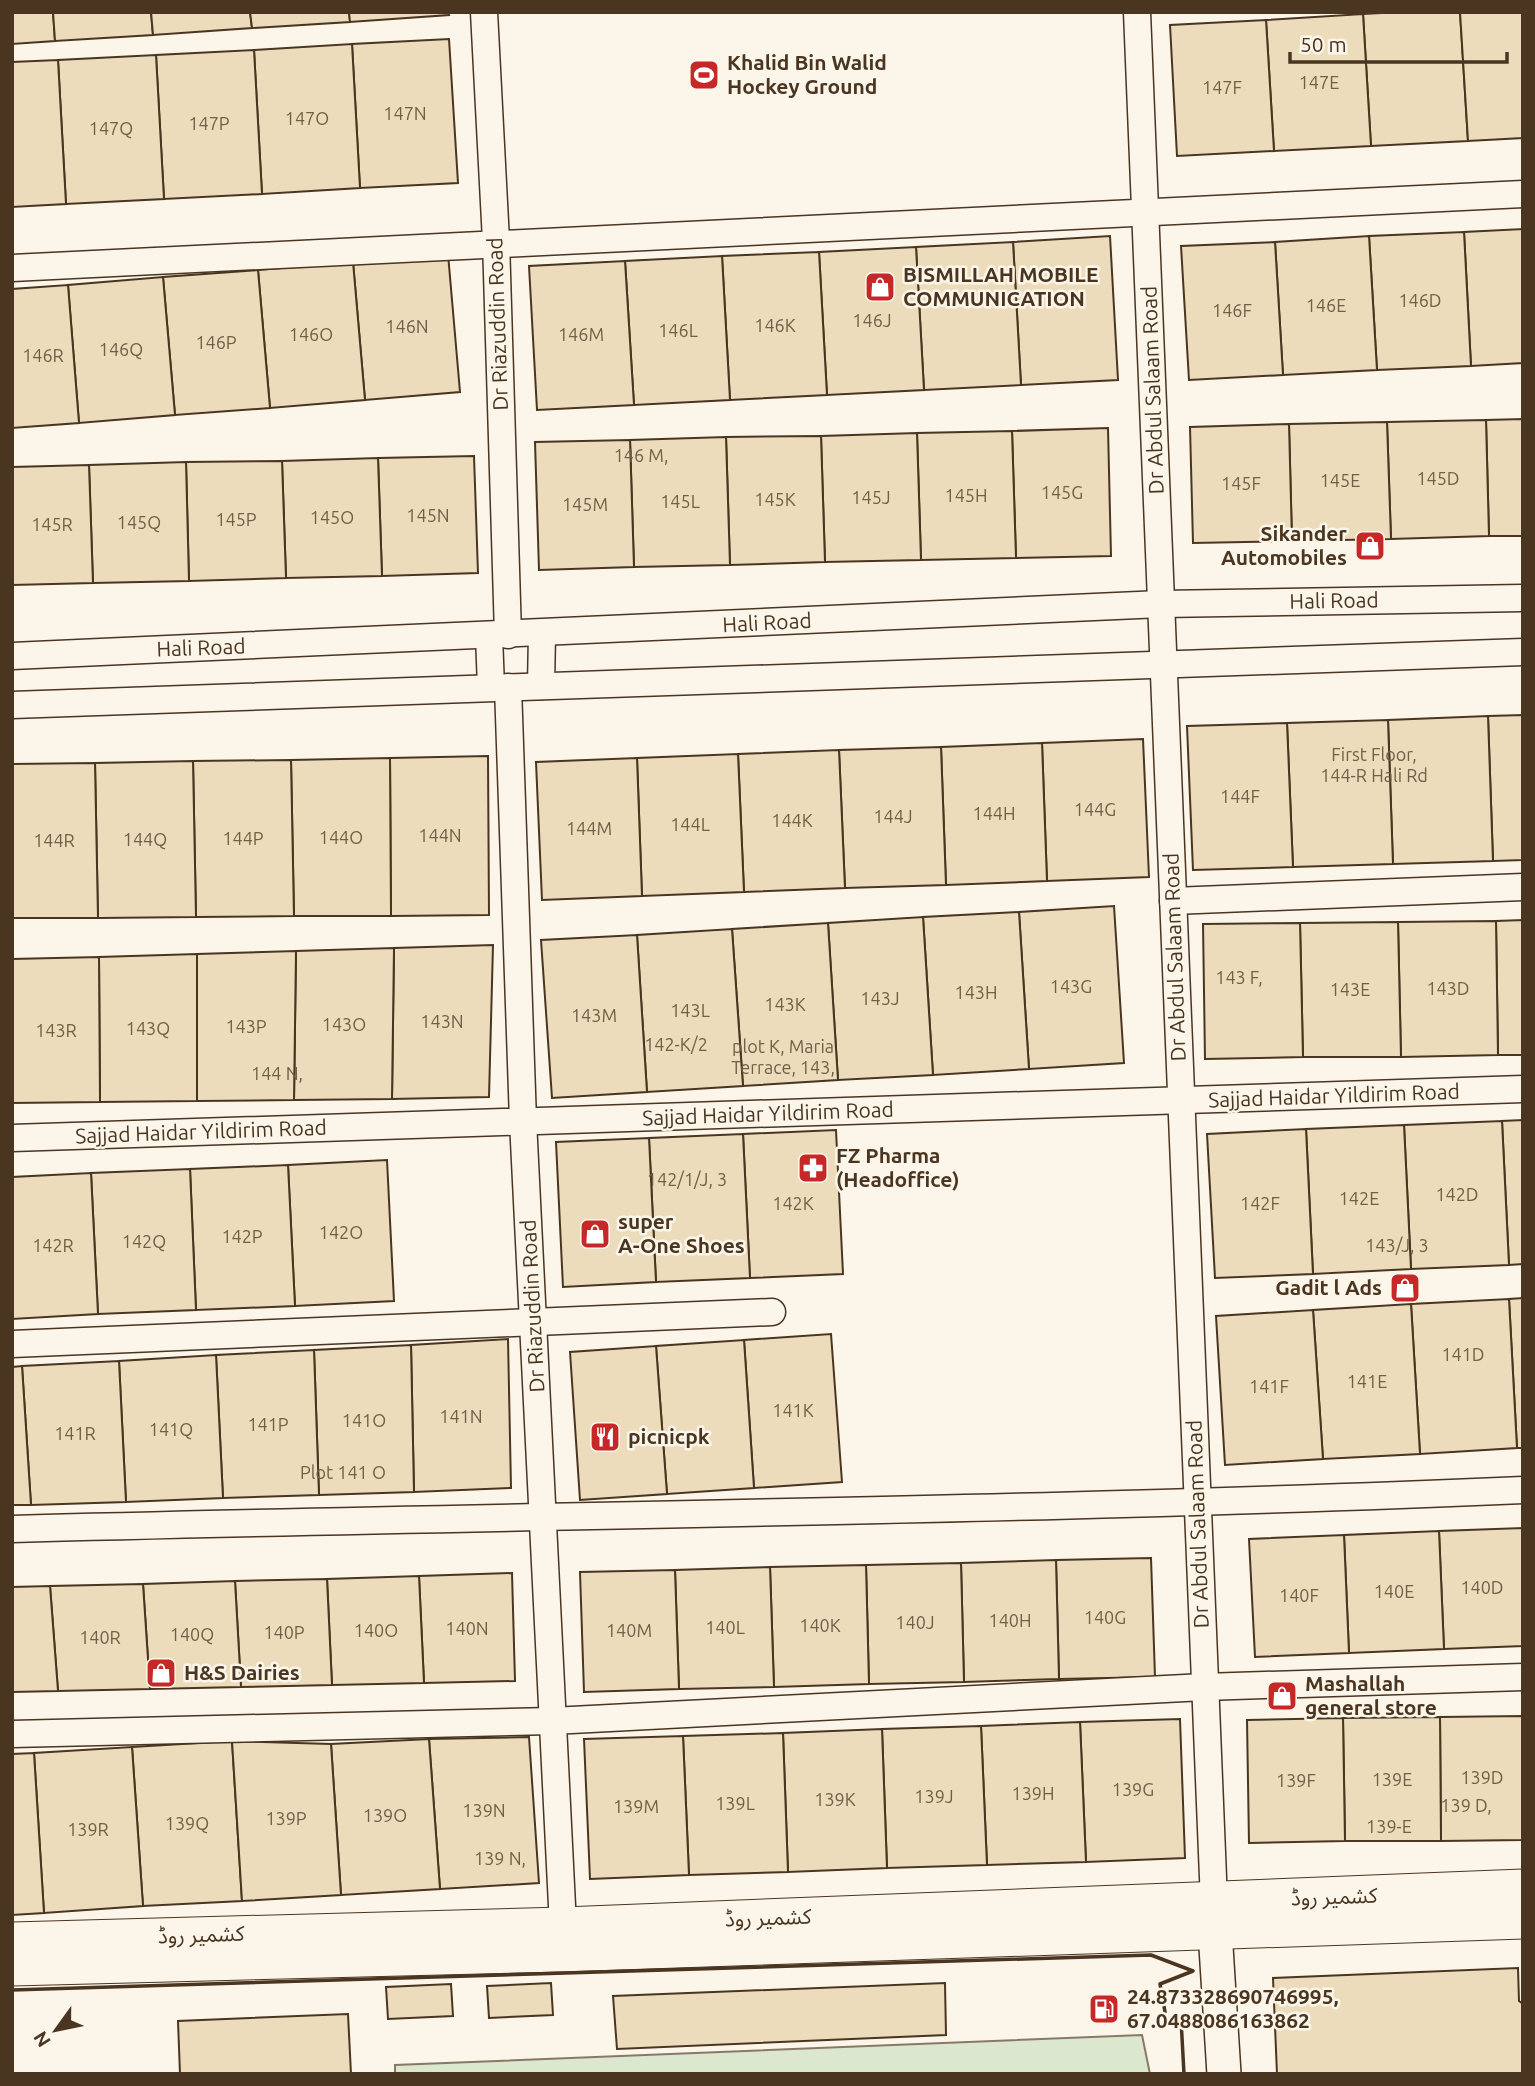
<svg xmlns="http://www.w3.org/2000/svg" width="1535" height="2086" viewBox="0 0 1535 2086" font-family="Ubuntu,'Noto Sans Arabic',sans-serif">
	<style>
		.green { fill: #dce7d0; stroke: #887966; stroke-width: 2 }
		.building { fill: #ecdcbc; stroke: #4a3520; stroke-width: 2 }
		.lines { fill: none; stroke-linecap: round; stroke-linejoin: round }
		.minor-casing { stroke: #4a3520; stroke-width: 29 }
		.tertiary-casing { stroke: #4a3520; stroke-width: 36 }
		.secondary-casing { stroke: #4a3520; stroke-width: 39 }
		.minor { stroke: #fbf6e9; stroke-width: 26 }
		.tertiary { stroke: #fbf6e9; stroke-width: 33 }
		.secondary { stroke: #fbf6e9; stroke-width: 37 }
		.wall { stroke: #4a3520; stroke-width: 3.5 }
		.labels { text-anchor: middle; stroke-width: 5; stroke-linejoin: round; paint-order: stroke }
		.number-label { font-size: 18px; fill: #725f47 }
		.poi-label { font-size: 21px; font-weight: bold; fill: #4a3520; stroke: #fbf6e9; text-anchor: start }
		.street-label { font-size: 21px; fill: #4a3520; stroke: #fbf6e9 }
	</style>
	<rect width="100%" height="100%" fill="#fbf6e9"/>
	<polygon class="green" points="1142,2035 1150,2074 395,2074 395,2065"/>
	<g class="building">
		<polygon points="12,12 53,12 55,41 12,44"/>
		<polygon points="53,12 151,12 153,35 55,41"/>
		<polygon points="151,12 250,12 252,28 153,35"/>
		<polygon points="250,12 349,12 350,22 252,28"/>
		<polygon points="349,12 448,12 449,15 350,22"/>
		<polygon points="1400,12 1460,12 1468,141 1371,146 1363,14"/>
		<polygon points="1460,12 1523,12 1523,138 1468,141"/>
		<polygon points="1363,14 1371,146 1274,151 1266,20"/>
		<polygon points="1266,20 1274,151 1177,156 1170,25"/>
		<polygon points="449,39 458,183 360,188 352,44"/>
		<polygon points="352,44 360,188 262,194 254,50"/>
		<polygon points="254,50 262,194 164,199 156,55"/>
		<polygon points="156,55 164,199 66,204 58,60"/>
		<polygon points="58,60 66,204 12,207 12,62"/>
		<polygon points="1523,229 1523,363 1471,366 1464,232"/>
		<polygon points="1464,232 1471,366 1377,370 1369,236"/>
		<polygon points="1110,236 1118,380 1021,385 1013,242"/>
		<polygon points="1369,236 1377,370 1283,375 1275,242"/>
		<polygon points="1013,242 1021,385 924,390 916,247"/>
		<polygon points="1275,242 1283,375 1189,380 1181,246"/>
		<polygon points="916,247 924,390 827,395 819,252"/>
		<polygon points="819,252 827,395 730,400 722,256"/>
		<polygon points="448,254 460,392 365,400 353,262"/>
		<polygon points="722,256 730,400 634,405 625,261"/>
		<polygon points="625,261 634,405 537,410 529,266"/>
		<polygon points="353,262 365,400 270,408 258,270"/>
		<polygon points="258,270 270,408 175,415 163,277"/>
		<polygon points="163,277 175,415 79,423 68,285"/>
		<polygon points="68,285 79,423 12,428 12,289"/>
		<polygon points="1523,419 1523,536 1489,536 1486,420"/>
		<polygon points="1486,420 1489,536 1391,539 1387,422"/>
		<polygon points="1387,422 1391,539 1292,541 1289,424"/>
		<polygon points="1289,424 1292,541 1193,543 1190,427"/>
		<polygon points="1108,428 1111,556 1016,558 1012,431"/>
		<polygon points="1012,431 1016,558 921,560 917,433"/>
		<polygon points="917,433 921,560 825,562 821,436"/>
		<polygon points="821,436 825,562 730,565 726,437"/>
		<polygon points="726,437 730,565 634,567 630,440"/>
		<polygon points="630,440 634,567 539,570 535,442"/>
		<polygon points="474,456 478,573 382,576 378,458"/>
		<polygon points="378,458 382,576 286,578 282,461"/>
		<polygon points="282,461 286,578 189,581 186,462"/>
		<polygon points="186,462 189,581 93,583 89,465"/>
		<polygon points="89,465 93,583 12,585 12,467"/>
		<polygon points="1523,715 1523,860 1493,861 1488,716"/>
		<polygon points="1488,716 1493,861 1393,864 1388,720"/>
		<polygon points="1388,720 1393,864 1293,867 1287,723"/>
		<polygon points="1287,723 1293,867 1193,870 1187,726"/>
		<polygon points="1143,739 1149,877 1047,881 1042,743"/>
		<polygon points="1042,743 1047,881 946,885 941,747"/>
		<polygon points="941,747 946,885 845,888 839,750"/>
		<polygon points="839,750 845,888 744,892 738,754"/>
		<polygon points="738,754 744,892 642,896 637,758"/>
		<polygon points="488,756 489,915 391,916 390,758"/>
		<polygon points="390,758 391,916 294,916 291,760"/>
		<polygon points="637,758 642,896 542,900 536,762"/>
		<polygon points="291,760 294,916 196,917 193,761"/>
		<polygon points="193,761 196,917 98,918 95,763"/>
		<polygon points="95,763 98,918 12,918 12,764"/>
		<polygon points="1114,906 1124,1063 1029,1069 1019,912"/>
		<polygon points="1019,912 1029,1069 933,1075 923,917"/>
		<polygon points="923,917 933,1075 838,1080 828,923"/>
		<polygon points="1523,920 1523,1055 1498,1055 1496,921"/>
		<polygon points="1496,921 1498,1055 1401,1057 1398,922"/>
		<polygon points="1398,922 1401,1057 1303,1057 1300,923"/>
		<polygon points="828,923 838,1080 743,1086 732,929"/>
		<polygon points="1300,923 1303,1057 1205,1059 1203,924"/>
		<polygon points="732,929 743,1086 647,1092 637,935"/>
		<polygon points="637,935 647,1092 552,1098 541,940"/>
		<polygon points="493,945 489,1097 392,1099 394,948"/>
		<polygon points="394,948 392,1099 294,1100 296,951"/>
		<polygon points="296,951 294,1100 197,1101 197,954"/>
		<polygon points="197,954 197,1101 100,1102 99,957"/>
		<polygon points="99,957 100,1102 12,1103 12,959"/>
		<polygon points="1523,1120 1523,1264 1509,1265 1502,1121"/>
		<polygon points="1502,1121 1509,1265 1411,1269 1404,1125"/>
		<polygon points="1404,1125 1411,1269 1313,1274 1306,1129"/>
		<polygon points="1306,1129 1313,1274 1215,1278 1207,1134"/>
		<polygon points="836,1130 843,1274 750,1278 743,1134"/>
		<polygon points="743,1134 750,1278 656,1282 649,1138"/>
		<polygon points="649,1138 656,1282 563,1287 556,1142"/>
		<polygon points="387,1160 394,1301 295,1306 288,1165"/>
		<polygon points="288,1165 295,1306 196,1310 190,1169"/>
		<polygon points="190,1169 196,1310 98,1314 91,1173"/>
		<polygon points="91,1173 98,1314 12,1319 12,1177"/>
		<polygon points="1523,1298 1523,1448 1517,1448 1509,1299"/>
		<polygon points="1509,1299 1517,1448 1420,1454 1411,1304"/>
		<polygon points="1411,1304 1420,1454 1323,1459 1313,1310"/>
		<polygon points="1313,1310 1323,1459 1225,1465 1216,1316"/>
		<polygon points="831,1334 842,1482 754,1488 744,1340"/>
		<polygon points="508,1339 511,1488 414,1492 411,1345"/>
		<polygon points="744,1340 754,1488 667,1494 656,1346"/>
		<polygon points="411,1345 414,1492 319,1495 314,1350"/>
		<polygon points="656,1346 667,1494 580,1500 570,1352"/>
		<polygon points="314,1350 319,1495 223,1498 216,1355"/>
		<polygon points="216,1355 223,1498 126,1502 119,1361"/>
		<polygon points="119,1361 126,1502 31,1505 22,1366"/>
		<polygon points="22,1366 31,1505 12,1505 12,1367"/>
		<polygon points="1523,1528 1523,1646 1444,1649 1439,1531"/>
		<polygon points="1439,1531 1444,1649 1349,1653 1344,1535"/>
		<polygon points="1344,1535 1349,1653 1255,1657 1249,1539"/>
		<polygon points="1151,1558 1155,1677 1059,1679 1056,1560"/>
		<polygon points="1056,1560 1059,1679 964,1682 961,1563"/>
		<polygon points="961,1563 964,1682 869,1684 866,1565"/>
		<polygon points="866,1565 869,1684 774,1687 770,1567"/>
		<polygon points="770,1567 774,1687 679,1689 675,1570"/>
		<polygon points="675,1570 679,1689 584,1692 580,1572"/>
		<polygon points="512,1573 515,1681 424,1683 419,1576"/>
		<polygon points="419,1576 424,1683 332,1685 327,1579"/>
		<polygon points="327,1579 332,1685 241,1687 235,1581"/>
		<polygon points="235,1581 241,1687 150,1689 143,1584"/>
		<polygon points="143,1584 150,1689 58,1691 50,1586"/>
		<polygon points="50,1586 58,1691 12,1692 12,1587"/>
		<polygon points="1523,1716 1523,1840 1441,1841 1440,1717"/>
		<polygon points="1440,1717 1441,1841 1345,1841 1343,1718"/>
		<polygon points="1343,1718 1345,1841 1249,1843 1247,1720"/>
		<polygon points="1180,1719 1185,1858 1086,1862 1080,1722"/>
		<polygon points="1080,1722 1086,1862 987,1865 981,1726"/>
		<polygon points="981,1726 987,1865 887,1868 882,1729"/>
		<polygon points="882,1729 887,1868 788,1872 783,1733"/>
		<polygon points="783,1733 788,1872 689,1875 683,1736"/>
		<polygon points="683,1736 689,1875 590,1879 584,1739"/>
		<polygon points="529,1737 539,1883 440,1889 429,1739"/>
		<polygon points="429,1739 440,1889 341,1895 331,1744"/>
		<polygon points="232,1741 242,1901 143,1906 132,1747"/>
		<polygon points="232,1741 331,1744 341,1895 242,1901"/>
		<polygon points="132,1747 143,1906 44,1913 34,1753"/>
		<polygon points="34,1753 44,1913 12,1915 12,1754"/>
		<polygon points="1518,1968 1519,2001 1523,2004 1523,2074 1277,2074 1273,1978"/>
		<polygon points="551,1983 553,2015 489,2018 487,1986"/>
		<polygon points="945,1983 946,2035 617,2049 613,1996"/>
		<polygon points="451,1984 453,2016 388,2019 386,1987"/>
		<polygon points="348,2014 351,2074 180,2074 178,2021"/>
	</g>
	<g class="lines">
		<g class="minor-casing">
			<g id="minor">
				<polyline points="484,12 496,241 508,635"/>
				<polyline points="1137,12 1214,1902"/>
				<polyline points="12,268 1523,194"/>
				<polyline points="489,636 491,687"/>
				<polyline points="12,656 1161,604 1523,598"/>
				<polyline points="541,686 542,634"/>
				<polyline points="508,687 523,1121 563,1926"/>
				<polyline points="12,705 1523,652"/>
				<polyline points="1173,901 1523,887"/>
				<polyline points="12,1138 1523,1089"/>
				<polyline points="12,1344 772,1312"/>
				<path d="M12 1529C516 1515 1020 1512 1523 1490"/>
				<polyline points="12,1734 552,1721 1204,1687 1523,1677"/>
			</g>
		</g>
		<g class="tertiary-casing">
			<polyline id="tertiary" points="1215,1931 1224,2074"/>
		</g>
		<g class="secondary-casing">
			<g id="secondary">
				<polyline points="12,1941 563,1926 1523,1888"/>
				<polyline points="12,1967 561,1953 1523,1920"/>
			</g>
		</g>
		<use href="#minor" class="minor"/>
		<use href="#tertiary" class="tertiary"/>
		<use href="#secondary" class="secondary"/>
		<g class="wall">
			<polyline points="12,1990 1151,1955 1193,1971 1160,1984 1165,2012"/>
			<polyline points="1181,2019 1184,2074"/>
		</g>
	</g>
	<defs>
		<g id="stadium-square" transform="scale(1.575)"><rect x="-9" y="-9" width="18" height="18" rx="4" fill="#c62828" stroke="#fbf6e9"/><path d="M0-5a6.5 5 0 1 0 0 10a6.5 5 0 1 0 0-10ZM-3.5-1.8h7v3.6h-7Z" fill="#fff"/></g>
		<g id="shop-square" transform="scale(1.575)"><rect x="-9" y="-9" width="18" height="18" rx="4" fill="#c62828" stroke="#fbf6e9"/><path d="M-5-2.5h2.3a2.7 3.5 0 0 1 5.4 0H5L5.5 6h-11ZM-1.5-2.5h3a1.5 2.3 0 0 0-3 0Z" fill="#fff"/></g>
		<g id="pharmacy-square" transform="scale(1.575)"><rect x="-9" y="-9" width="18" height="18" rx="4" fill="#c62828" stroke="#fbf6e9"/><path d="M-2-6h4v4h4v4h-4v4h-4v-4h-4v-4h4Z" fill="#fff"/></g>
		<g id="restaurant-square" transform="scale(1.575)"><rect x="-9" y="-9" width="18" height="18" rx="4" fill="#c62828" stroke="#fbf6e9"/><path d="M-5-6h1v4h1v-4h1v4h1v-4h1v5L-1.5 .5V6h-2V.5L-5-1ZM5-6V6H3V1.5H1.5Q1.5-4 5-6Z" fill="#fff"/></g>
		<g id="fuel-square" transform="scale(1.575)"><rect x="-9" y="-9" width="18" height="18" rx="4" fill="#c62828" stroke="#fbf6e9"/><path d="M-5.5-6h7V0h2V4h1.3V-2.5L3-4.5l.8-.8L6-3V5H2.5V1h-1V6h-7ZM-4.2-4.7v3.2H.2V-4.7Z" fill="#fff"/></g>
	</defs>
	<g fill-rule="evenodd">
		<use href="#stadium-square" x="704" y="75"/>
		<use href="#shop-square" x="880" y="287"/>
		<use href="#shop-square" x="1370" y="546"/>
		<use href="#pharmacy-square" x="813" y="1168"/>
		<use href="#shop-square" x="595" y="1234"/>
		<use href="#shop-square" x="1405" y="1288"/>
		<use href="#restaurant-square" x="605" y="1437"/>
		<use href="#shop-square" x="161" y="1673"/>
		<use href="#shop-square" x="1282" y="1696"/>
		<use href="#fuel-square" x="1104" y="2009"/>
	</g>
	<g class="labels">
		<g class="number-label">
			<text x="1319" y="89">147E</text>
			<text x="1222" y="94">147F</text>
			<text x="405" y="120">147N</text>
			<text x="307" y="125">147O</text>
			<text x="209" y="130">147P</text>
			<text x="111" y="135">147Q</text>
			<text x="1420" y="307">146D</text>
			<text x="1326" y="312">146E</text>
			<text x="1232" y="317">146F</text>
			<text x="872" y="327">146J</text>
			<text x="775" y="332">146K</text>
			<text x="407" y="333">146N</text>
			<text x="678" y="337">146L</text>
			<text x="311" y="341">146O</text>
			<text x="581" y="341">146M</text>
			<text x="216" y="349">146P</text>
			<text x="121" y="356">146Q</text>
			<text x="43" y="362">146R</text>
			<text x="641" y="462">146 M,</text>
			<text x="1438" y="485">145D</text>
			<text x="1340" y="487">145E</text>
			<text x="1241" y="490">145F</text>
			<text x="1062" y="499">145G</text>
			<text x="966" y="502">145H</text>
			<text x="871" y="504">145J</text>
			<text x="775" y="506">145K</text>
			<text x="680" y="508">145L</text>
			<text x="585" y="511">145M</text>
			<text x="428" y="522">145N</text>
			<text x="332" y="524">145O</text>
			<text x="236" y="526">145P</text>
			<text x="139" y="529">145Q</text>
			<text x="52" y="531">145R</text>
			<text x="1374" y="761">First Floor,<tspan x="1374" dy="21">144-R Hali Rd</tspan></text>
			<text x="1240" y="803">144F</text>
			<text x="1095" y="816">144G</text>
			<text x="994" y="820">144H</text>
			<text x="893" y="823">144J</text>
			<text x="792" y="827">144K</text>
			<text x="690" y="831">144L</text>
			<text x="589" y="835">144M</text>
			<text x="440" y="842">144N</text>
			<text x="341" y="844">144O</text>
			<text x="243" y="845">144P</text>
			<text x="145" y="846">144Q</text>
			<text x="54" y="847">144R</text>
			<text x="1239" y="984">143 F,</text>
			<text x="1071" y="993">143G</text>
			<text x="1448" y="995">143D</text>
			<text x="1350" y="996">143E</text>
			<text x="976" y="999">143H</text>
			<text x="880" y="1005">143J</text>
			<text x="785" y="1011">143K</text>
			<text x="690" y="1017">143L</text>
			<text x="594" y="1022">143M</text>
			<text x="442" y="1028">143N</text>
			<text x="344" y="1031">143O</text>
			<text x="246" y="1033">143P</text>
			<text x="148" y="1035">143Q</text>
			<text x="56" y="1037">143R</text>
			<text x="676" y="1051">142-K/2</text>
			<text x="783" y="1053">plot K, Maria<tspan x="783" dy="21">Terrace, 143,</tspan></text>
			<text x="277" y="1080">144 N,</text>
			<text x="687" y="1186">142/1/J, 3</text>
			<text x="1457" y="1201">142D</text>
			<text x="1359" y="1205">142E</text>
			<text x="793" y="1210">142K</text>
			<text x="1260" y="1210">142F</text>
			<text x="341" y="1239">142O</text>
			<text x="242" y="1243">142P</text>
			<text x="144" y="1248">142Q</text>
			<text x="53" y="1252">142R</text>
			<text x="1397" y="1252">143/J, 3</text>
			<text x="1463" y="1361">141D</text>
			<text x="1367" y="1388">141E</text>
			<text x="1269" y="1393">141F</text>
			<text x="793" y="1417">141K</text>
			<text x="461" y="1423">141N</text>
			<text x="364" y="1427">141O</text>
			<text x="268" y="1431">141P</text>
			<text x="171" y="1436">141Q</text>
			<text x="75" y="1440">141R</text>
			<text x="343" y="1479">Plot 141 O</text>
			<text x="1482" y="1594">140D</text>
			<text x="1394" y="1598">140E</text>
			<text x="1299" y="1602">140F</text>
			<text x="1105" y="1624">140G</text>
			<text x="1010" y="1627">140H</text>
			<text x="915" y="1629">140J</text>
			<text x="820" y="1632">140K</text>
			<text x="725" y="1634">140L</text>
			<text x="467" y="1635">140N</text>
			<text x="376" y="1637">140O</text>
			<text x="629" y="1637">140M</text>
			<text x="284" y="1639">140P</text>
			<text x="192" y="1641">140Q</text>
			<text x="100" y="1644">140R</text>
			<text x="1482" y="1784">139D</text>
			<text x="1392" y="1786">139E</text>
			<text x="1296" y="1787">139F</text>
			<text x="1133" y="1796">139G</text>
			<text x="1033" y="1800">139H</text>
			<text x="934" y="1803">139J</text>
			<text x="835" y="1806">139K</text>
			<text x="735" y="1810">139L</text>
			<text x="1466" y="1812">139 D,</text>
			<text x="636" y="1813">139M</text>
			<text x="484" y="1817">139N</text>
			<text x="385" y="1822">139O</text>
			<text x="286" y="1825">139P</text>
			<text x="187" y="1830">139Q</text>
			<text x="1389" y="1833">139-E</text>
			<text x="88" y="1836">139R</text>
			<text x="500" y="1865">139 N,</text>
		</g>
		<g class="poi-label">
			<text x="727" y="70">Khalid Bin Walid<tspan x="727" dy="24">Hockey Ground</tspan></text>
			<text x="903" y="282">BISMILLAH MOBILE<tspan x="903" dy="24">COMMUNICATION</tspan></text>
			<text x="1347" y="541" text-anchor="end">Sikander<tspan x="1347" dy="24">Automobiles</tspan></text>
			<text x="836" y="1163">FZ Pharma<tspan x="836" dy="24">(Headoffice)</tspan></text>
			<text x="618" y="1229">super<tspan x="618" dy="24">A-One Shoes</tspan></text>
			<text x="1382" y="1295" text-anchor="end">Gadit l Ads</text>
			<text x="628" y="1444">picnicpk</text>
			<text x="184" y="1680">H&amp;S Dairies</text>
			<text x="1305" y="1691">Mashallah<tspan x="1305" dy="24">general store</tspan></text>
			<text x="1127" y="2004">24.873328690746995,<tspan x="1127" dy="24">67.0488086163862</tspan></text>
		</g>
		<g class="street-label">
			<text transform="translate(498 324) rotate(-92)" y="7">Dr Riazuddin Road</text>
			<text transform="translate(1153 390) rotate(-92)" y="7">Dr Abdul Salaam Road</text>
			<text transform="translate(1334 601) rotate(-1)" y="7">Hali Road</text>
			<text transform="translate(767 623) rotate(-3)" y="7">Hali Road</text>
			<text transform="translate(201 648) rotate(-2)" y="7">Hali Road</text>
			<text transform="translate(1175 957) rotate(-92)" y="7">Dr Abdul Salaam Road</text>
			<text transform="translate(1334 1096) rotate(-2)" y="7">Sajjad Haidar Yildirim Road</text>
			<text transform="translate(768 1114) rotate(-2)" y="7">Sajjad Haidar Yildirim Road</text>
			<text transform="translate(201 1132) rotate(-2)" y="7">Sajjad Haidar Yildirim Road</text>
			<text transform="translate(533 1306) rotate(-93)" y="7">Dr Riazuddin Road</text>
			<text transform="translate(1198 1524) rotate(-92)" y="7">Dr Abdul Salaam Road</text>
			<text transform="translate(1334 1897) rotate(-2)" y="7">کشمیر روڈ</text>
			<text transform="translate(768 1918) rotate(-2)" y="7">کشمیر روڈ</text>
			<text transform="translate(201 1935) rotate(-2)" y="7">کشمیر روڈ</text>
		</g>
	</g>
	<rect width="1535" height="2086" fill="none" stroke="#4a3520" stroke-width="28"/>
	<g transform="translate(56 2030) rotate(237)" stroke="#fbf6e9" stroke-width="5" paint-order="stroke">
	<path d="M0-5L12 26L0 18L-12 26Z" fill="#4a3520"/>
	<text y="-10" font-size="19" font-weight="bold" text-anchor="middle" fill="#4a3520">N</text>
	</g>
	<path d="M1290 52v10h217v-10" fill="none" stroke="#4a3520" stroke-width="3.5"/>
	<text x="1300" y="52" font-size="21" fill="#4a3520" stroke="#fbf6e9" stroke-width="5" paint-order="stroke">50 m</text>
</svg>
